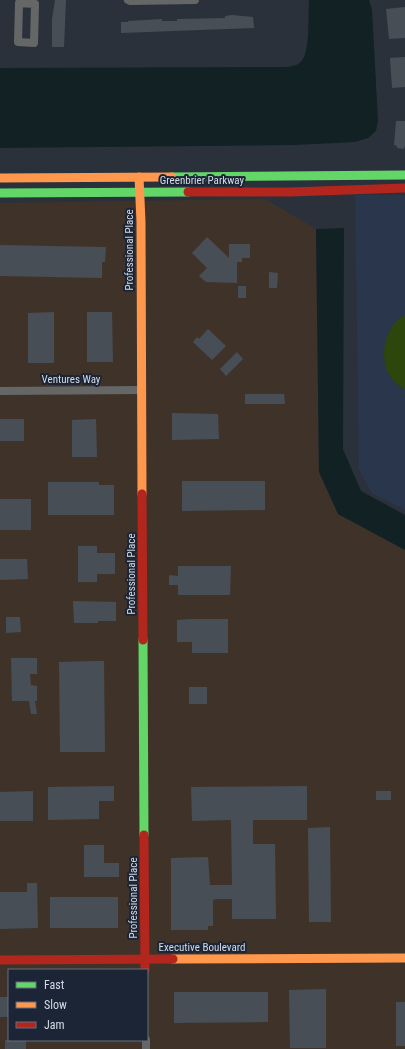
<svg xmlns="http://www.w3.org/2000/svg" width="405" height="1049" viewBox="0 0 405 1049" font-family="'Roboto Condensed',sans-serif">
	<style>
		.commercial { fill: #3f3329; fill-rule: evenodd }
		.built { fill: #2a364b }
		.green { fill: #2d460b }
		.water { fill: #122123 }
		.building { fill: #484e56 }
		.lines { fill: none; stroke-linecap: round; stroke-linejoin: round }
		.street { stroke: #656767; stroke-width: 8 }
		.fast { stroke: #63d668; stroke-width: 9 }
		.slow { stroke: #ff974d; stroke-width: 9 }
		.jam { stroke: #b3261e; stroke-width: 9 }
		.labels { text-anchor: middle; stroke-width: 4; stroke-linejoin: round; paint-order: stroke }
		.street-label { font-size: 11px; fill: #d4dbe6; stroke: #1b2536 }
	</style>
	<rect width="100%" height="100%" fill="#2b313b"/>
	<path class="commercial" d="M265 199 316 229 319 472 338 514 405 550V1049H0V203ZM9 970H147V1040H9Z"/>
	<polygon class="built" points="355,195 405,195 405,510 372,493 359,470"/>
	<path class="green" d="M405 315V390C402 387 398 385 395 382 379 366 382 339 395 323 397 320 402 317 405 315Z"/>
	<g class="water">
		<path d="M309 0H369L372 9 378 121 376 131 368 138 355 142 295 145 0 148V68L287 67C294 66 299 65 303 59 310 48 308 14 309 0Z"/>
		<polygon points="344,228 343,449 361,491 405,515 405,550 338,514 319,472 316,229"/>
	</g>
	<g class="building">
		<polygon points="55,0 66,0 64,47 52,47 52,19"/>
		<polygon points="405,7 405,38 389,39 386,9"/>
		<polygon points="232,15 253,17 254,28 121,33 121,22 128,22 128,21 162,19 162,21 177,21 177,19 225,18 225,16"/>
		<polygon points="405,57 405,87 392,88 390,58"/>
		<polygon points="396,121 405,121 405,145 404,149 397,148 397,146 394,145"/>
		<polygon points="207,237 229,258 229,244 250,244 250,258 242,258 242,262 237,262 237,283 206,282 199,276 207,268 192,253"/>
		<polygon points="0,245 106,247 105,262 102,262 102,278 0,276"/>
		<polygon points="269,272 278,273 277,288 269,288"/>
		<rect x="238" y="286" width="8" height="12"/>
		<polygon points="54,312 54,363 28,363 28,313"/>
		<polygon points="87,312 112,312 113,362 87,362"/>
		<polygon points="208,329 226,346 212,360 193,342 197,337 199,339"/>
		<polygon points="237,352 243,359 226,376 220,369"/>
		<polygon points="245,394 284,394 285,404 245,404"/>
		<polygon points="172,413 218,414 219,439 172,440"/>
		<rect x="0" y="419" width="24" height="22"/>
		<polygon points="96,419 97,457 72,457 72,420"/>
		<polygon points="182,481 265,481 265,510 182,511"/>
		<polygon points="48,482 99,482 99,485 114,485 114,515 48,515"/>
		<rect x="0" y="499" width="31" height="31"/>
		<polygon points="78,546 97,546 97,553 115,553 115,574 97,574 97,582 78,582"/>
		<polygon points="0,559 27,559 28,579 0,580"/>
		<polygon points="178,566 231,566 230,595 178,595 178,585 169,585 169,575 178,576"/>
		<polygon points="73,601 116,602 116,621 98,621 98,623 74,623"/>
		<polygon points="6,617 20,617 21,632 6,633"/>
		<polygon points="191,619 228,619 228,653 192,653 192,642 177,642 177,620"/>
		<polygon points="11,658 37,658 37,674 30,674 31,685 37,686 37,701 35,701 37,714 31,714 29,701 12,701"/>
		<polygon points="94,661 104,661 105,752 60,752 59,662"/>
		<rect x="189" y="687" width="18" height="17"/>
		<polygon points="114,786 114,801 99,801 99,819 48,820 48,787"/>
		<polygon points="307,786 307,820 253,820 253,844 275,844 276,919 232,919 232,899 217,899 213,900 213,926 208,926 208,930 171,930 171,858 208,857 210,885 232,885 231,820 192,821 191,787"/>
		<polygon points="33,791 33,821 0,821 0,792"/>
		<rect x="376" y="791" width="15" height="9"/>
		<polygon points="330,827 331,922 309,922 308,828"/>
		<polygon points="84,845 104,845 104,863 119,863 119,877 84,877"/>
		<polygon points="27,883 37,883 38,928 0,929 0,892 27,892"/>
		<rect x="50" y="897" width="68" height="31"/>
		<polygon points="326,989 326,1048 290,1048 289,990"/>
		<polygon points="174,992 268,992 268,1022 174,1023"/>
		<rect x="0" y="997" width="9" height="20"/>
		<rect x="396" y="1002" width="9" height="44"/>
		<rect x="5" y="1040" width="21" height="9"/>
	</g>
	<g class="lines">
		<g class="street">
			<polyline points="128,0 130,1 195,0"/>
			<polygon points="19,3 35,4 34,43 18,42"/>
			<polyline points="0,391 142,390"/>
			<polyline points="146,1040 146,1049"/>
		</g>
		<g class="fast">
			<polyline points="172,177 405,175"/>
			<polyline points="0,193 188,192"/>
			<polyline points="143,640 144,835"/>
		</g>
		<g class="slow">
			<polyline points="139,177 141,222 142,494"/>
			<polyline points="0,178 172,177"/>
			<polyline points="173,959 405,958"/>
		</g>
		<g class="jam">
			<polyline points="188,192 290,192 405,188"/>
			<polyline points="142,494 143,640"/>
			<polyline points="144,835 145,970"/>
			<polyline points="0,960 173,959"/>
		</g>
	</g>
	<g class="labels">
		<g class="street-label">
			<text x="202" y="184">Greenbrier Parkway</text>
			<text transform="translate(129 250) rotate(-90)" y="4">Professional Place</text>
			<text x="71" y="383">Ventures Way</text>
			<text transform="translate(131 574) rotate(-90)" y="4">Professional Place</text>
			<text transform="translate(133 898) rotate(-90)" y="4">Professional Place</text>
			<text x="202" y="951">Executive Boulevard</text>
		</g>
	</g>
	<rect x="8" y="969" width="140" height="72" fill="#1b2536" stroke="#656e7c"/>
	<rect x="16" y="982" width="20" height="6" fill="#63d668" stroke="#656e7c"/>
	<text x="44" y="989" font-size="12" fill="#d4dbe6">Fast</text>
	<rect x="16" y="1002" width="20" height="6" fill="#ff974d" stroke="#656e7c"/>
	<text x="44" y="1009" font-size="12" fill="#d4dbe6">Slow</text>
	<rect x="16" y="1022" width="20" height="6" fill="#b3261e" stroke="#656e7c"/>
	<text x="44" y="1029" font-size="12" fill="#d4dbe6">Jam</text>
</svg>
